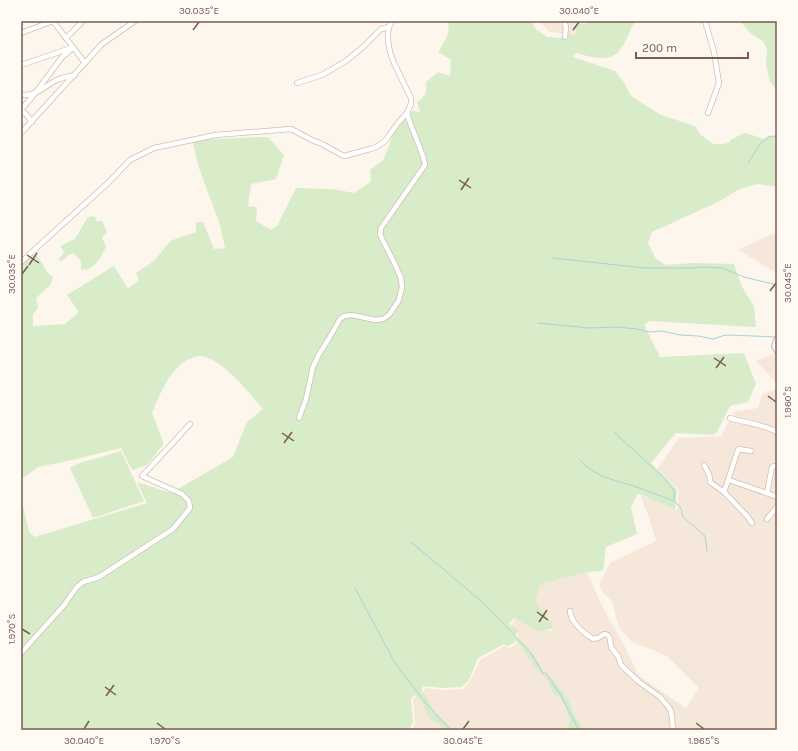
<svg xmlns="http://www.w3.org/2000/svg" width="798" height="751" viewBox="0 0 798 751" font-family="Karla,sans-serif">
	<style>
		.residential { fill: #f5e8da }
		.green { fill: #d8ecc9 }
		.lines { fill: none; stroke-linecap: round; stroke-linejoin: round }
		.stream { stroke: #a5d3da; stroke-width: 1 }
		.minor-casing { stroke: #d1beb0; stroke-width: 6 }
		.tertiary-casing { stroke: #d1beb0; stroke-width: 8 }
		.minor { stroke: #fff; stroke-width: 4.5 }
		.tertiary { stroke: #fff; stroke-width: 5.5 }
		.ticks { fill: none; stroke: #7a5c4d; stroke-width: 1.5 }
		.neatline { fill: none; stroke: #7a5c4d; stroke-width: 1.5 }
		.ticks-label { font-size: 10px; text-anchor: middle; fill: #7a5c4d }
	</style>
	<rect width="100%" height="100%" fill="#fdf6ec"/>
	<g class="residential">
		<polygon points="540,21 575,21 577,35 549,32"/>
		<polygon points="774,233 777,234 777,273 738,250"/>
		<polygon points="777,352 777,383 756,361"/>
		<polygon points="777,389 777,730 412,730 415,724 413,700 415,697 417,696 419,697 424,692 425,688 443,690 463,689 470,681 480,660 506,645 509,648 515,645 517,643 517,637 519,634 514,631 511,625 519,616 536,625 549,631 552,630 553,629 535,602 541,584 587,572 603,608 623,643 639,676 686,708 699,688 667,656 651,649 636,644 632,641 619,628 612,601 604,594 599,585 610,563 656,541 649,518 640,494 677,511 679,491 657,469 679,438 721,436 734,412 758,408 762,394"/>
	</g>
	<g class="green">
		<path d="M448 21H531L536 29 547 37 565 38V37L568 40V34L577 35 576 28 578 23 585 24 588 21H635C631 28 628 36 624 44 622 47 619 52 616 54 605 62 588 56 576 53L573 57 615 71 623 81 631 96 661 115 695 126 700 134 705 138 713 144H723L728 143 732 139 745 133 749 134 764 139 768 136 777 135V187L757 184 740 189 716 203 652 232 648 243 656 259 666 265 693 263 734 264 742 287 754 306 756 327 650 321 644 325 660 357 744 353 756 384 748 402 730 406 717 432 713 435 676 433 651 463 677 490 675 510 638 493 631 507 637 534 606 547 603 571 587 572 541 584 535 602 551 622 553 629C547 628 544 633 538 631L514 618 509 624 519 630 515 636C525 643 533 653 539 663 541 666 541 669 543 672 544 675 548 677 550 679H553L556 682 557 685 559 687 566 698H568L573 712 583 730H569L568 726 570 721 564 704 560 698 554 694 548 681 532 664V661C523 655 523 645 515 641L513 644 507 646 504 644 478 658 469 680 461 687 442 688 423 686 422 691 427 697 428 701 436 713 453 730H442L440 724 431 720 420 700 415 695 413 696 411 699 413 723 409 730H21V498L29 532 35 537 147 503 137 482 171 493 233 457 247 422 263 409C249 393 223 359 201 356 198 355 195 357 192 358 171 365 160 394 152 413L164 444 147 465 132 470 121 448 72 460 38 467 21 480V264L33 254C44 259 42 270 53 277L51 284 36 298 38 307 33 315V326L65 324 79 312 67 295 114 266 128 289 139 280 136 273 154 261 170 241 196 232V222H203L214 249 225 248 220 225 199 168 192 140 261 137H268L284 155 276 179 251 184 248 206 257 207 256 221 271 230 277 226 296 188 332 189 354 193 371 182 370 170 383 160 394 133 412 111 420 112 417 102C426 96 427 93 426 82L438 72 450 76 451 60 438 52C444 42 451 33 448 21Z"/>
		<polygon points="740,21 777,21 777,89 770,82 766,65 767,50 763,41 750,33"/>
		<path d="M95 216 96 221H102L107 232 102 238 106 246C103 254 97 265 88 269 86 270 84 269 81 270V262L74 253 69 255 60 262 59 259 64 252 60 246 75 239 88 217Z"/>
		<polygon points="121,451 144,501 93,518 70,468 80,463"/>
	</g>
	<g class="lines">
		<g class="stream">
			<polyline points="748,163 760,144 769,137 777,136"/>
			<polyline points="552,258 645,268 691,268 703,267 722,268 744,277 777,285"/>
			<polyline points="538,323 589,328 617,327 637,329 649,332 662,331 680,335 698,336 713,339 722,336 728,335 777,337"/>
			<polyline points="614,432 664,478 674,490 674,501 681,508 683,517 705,536 707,551"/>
			<path d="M580 460C596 478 614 479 636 487 648 491 661 496 674 501"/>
			<polyline points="411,542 481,601 501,621 530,652 543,673 546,673 560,694 579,730"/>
			<polyline points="355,588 395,663 425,702 440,719 452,730"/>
		</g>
		<g class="minor-casing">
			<g id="minor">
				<polyline points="53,21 85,63"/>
				<polyline points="564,21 566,27 565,37"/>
				<polyline points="705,21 714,52 719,83 708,113"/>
				<polyline points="21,33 53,21"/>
				<polyline points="66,38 83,21"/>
				<polyline points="21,65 71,48"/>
				<polyline points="297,83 322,75 346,61 363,47 381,29 389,27"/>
				<path d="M21 95C39 96 45 85 59 79 64 77 70 76 75 75"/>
				<polyline points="21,110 36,92 62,57 73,48"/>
				<polyline points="21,111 26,114 32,122"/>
				<polyline points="21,133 102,44 135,21"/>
				<polyline points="21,262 109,182 130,160 154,148 192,140 215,135 291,129 312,140 322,144 344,156 348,155 370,149 376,147 384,142 388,137 398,123 407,113"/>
				<polyline points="299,418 306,399 313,367 319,354 328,340 340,319 344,316 352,315 375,320 383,319 389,315 399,300 402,287 401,278 393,260 383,241 380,234 381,228 425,165 423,156 409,120 407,113 411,104 411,98 394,63 390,52 388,41 388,33 389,27 392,21"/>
				<path d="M730 418C746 423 762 424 777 432"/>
				<polyline points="751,451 739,449 738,450 724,492 747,516 752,523"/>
				<path d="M704 465C707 471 711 475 710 482L724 492"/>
				<polyline points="729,480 772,495 777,497"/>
				<polyline points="767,493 772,467 774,466 777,466"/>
				<polyline points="767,519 777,507"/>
				<path d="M570 611C571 623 584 633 593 639L598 638 604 634 608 635 610 639 611 647 618 656 621 665 639 682 660 697 667 705 671 711 672 718 673 730"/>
				<polyline points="21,653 65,604 71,595 77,587 83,582 99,577 173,529 190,508 189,501 182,494 142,476 170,446 190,424"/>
			</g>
		</g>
		<g class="tertiary-casing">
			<polyline id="tertiary" points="777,340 775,346 777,350"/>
		</g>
		<use href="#minor" class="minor"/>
		<use href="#tertiary" class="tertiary"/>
	</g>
	<path class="ticks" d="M193 30 199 22M573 30 579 22M459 180 471 188M461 190 469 178M27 255 39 263M29 265 37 253M22 274 28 266M770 291 776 283M714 358 726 366M716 368 724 357M768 396 776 402M282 433 294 441M284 443 292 432M537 612 548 620M539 622 547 610M22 629 30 634M105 687 116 695M106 696 114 685M157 723 165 729M696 723 704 729M84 729 89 721M463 729 469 721"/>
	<rect width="798" height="751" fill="none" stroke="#fffaf3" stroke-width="44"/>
	<path d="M636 52v6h112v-6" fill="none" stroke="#7a5c4d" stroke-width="2"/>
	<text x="642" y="52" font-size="12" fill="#7a5c4d" stroke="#fffaf3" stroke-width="3" paint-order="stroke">200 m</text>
	<rect x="22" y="22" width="754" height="707" class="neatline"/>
	<g class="ticks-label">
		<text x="199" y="14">30.035°E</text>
		<text x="579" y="14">30.040°E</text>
		<text transform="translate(11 274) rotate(-90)" y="4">30.035°E</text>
		<text transform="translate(787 283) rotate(-90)" y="4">30.045°E</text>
		<text transform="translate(787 402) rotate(-90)" y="4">1.960°S</text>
		<text transform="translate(11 629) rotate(-90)" y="4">1.970°S</text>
		<text x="84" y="744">30.040°E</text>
		<text x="165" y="744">1.970°S</text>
		<text x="463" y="744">30.045°E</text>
		<text x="704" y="744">1.965°S</text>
	</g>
</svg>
